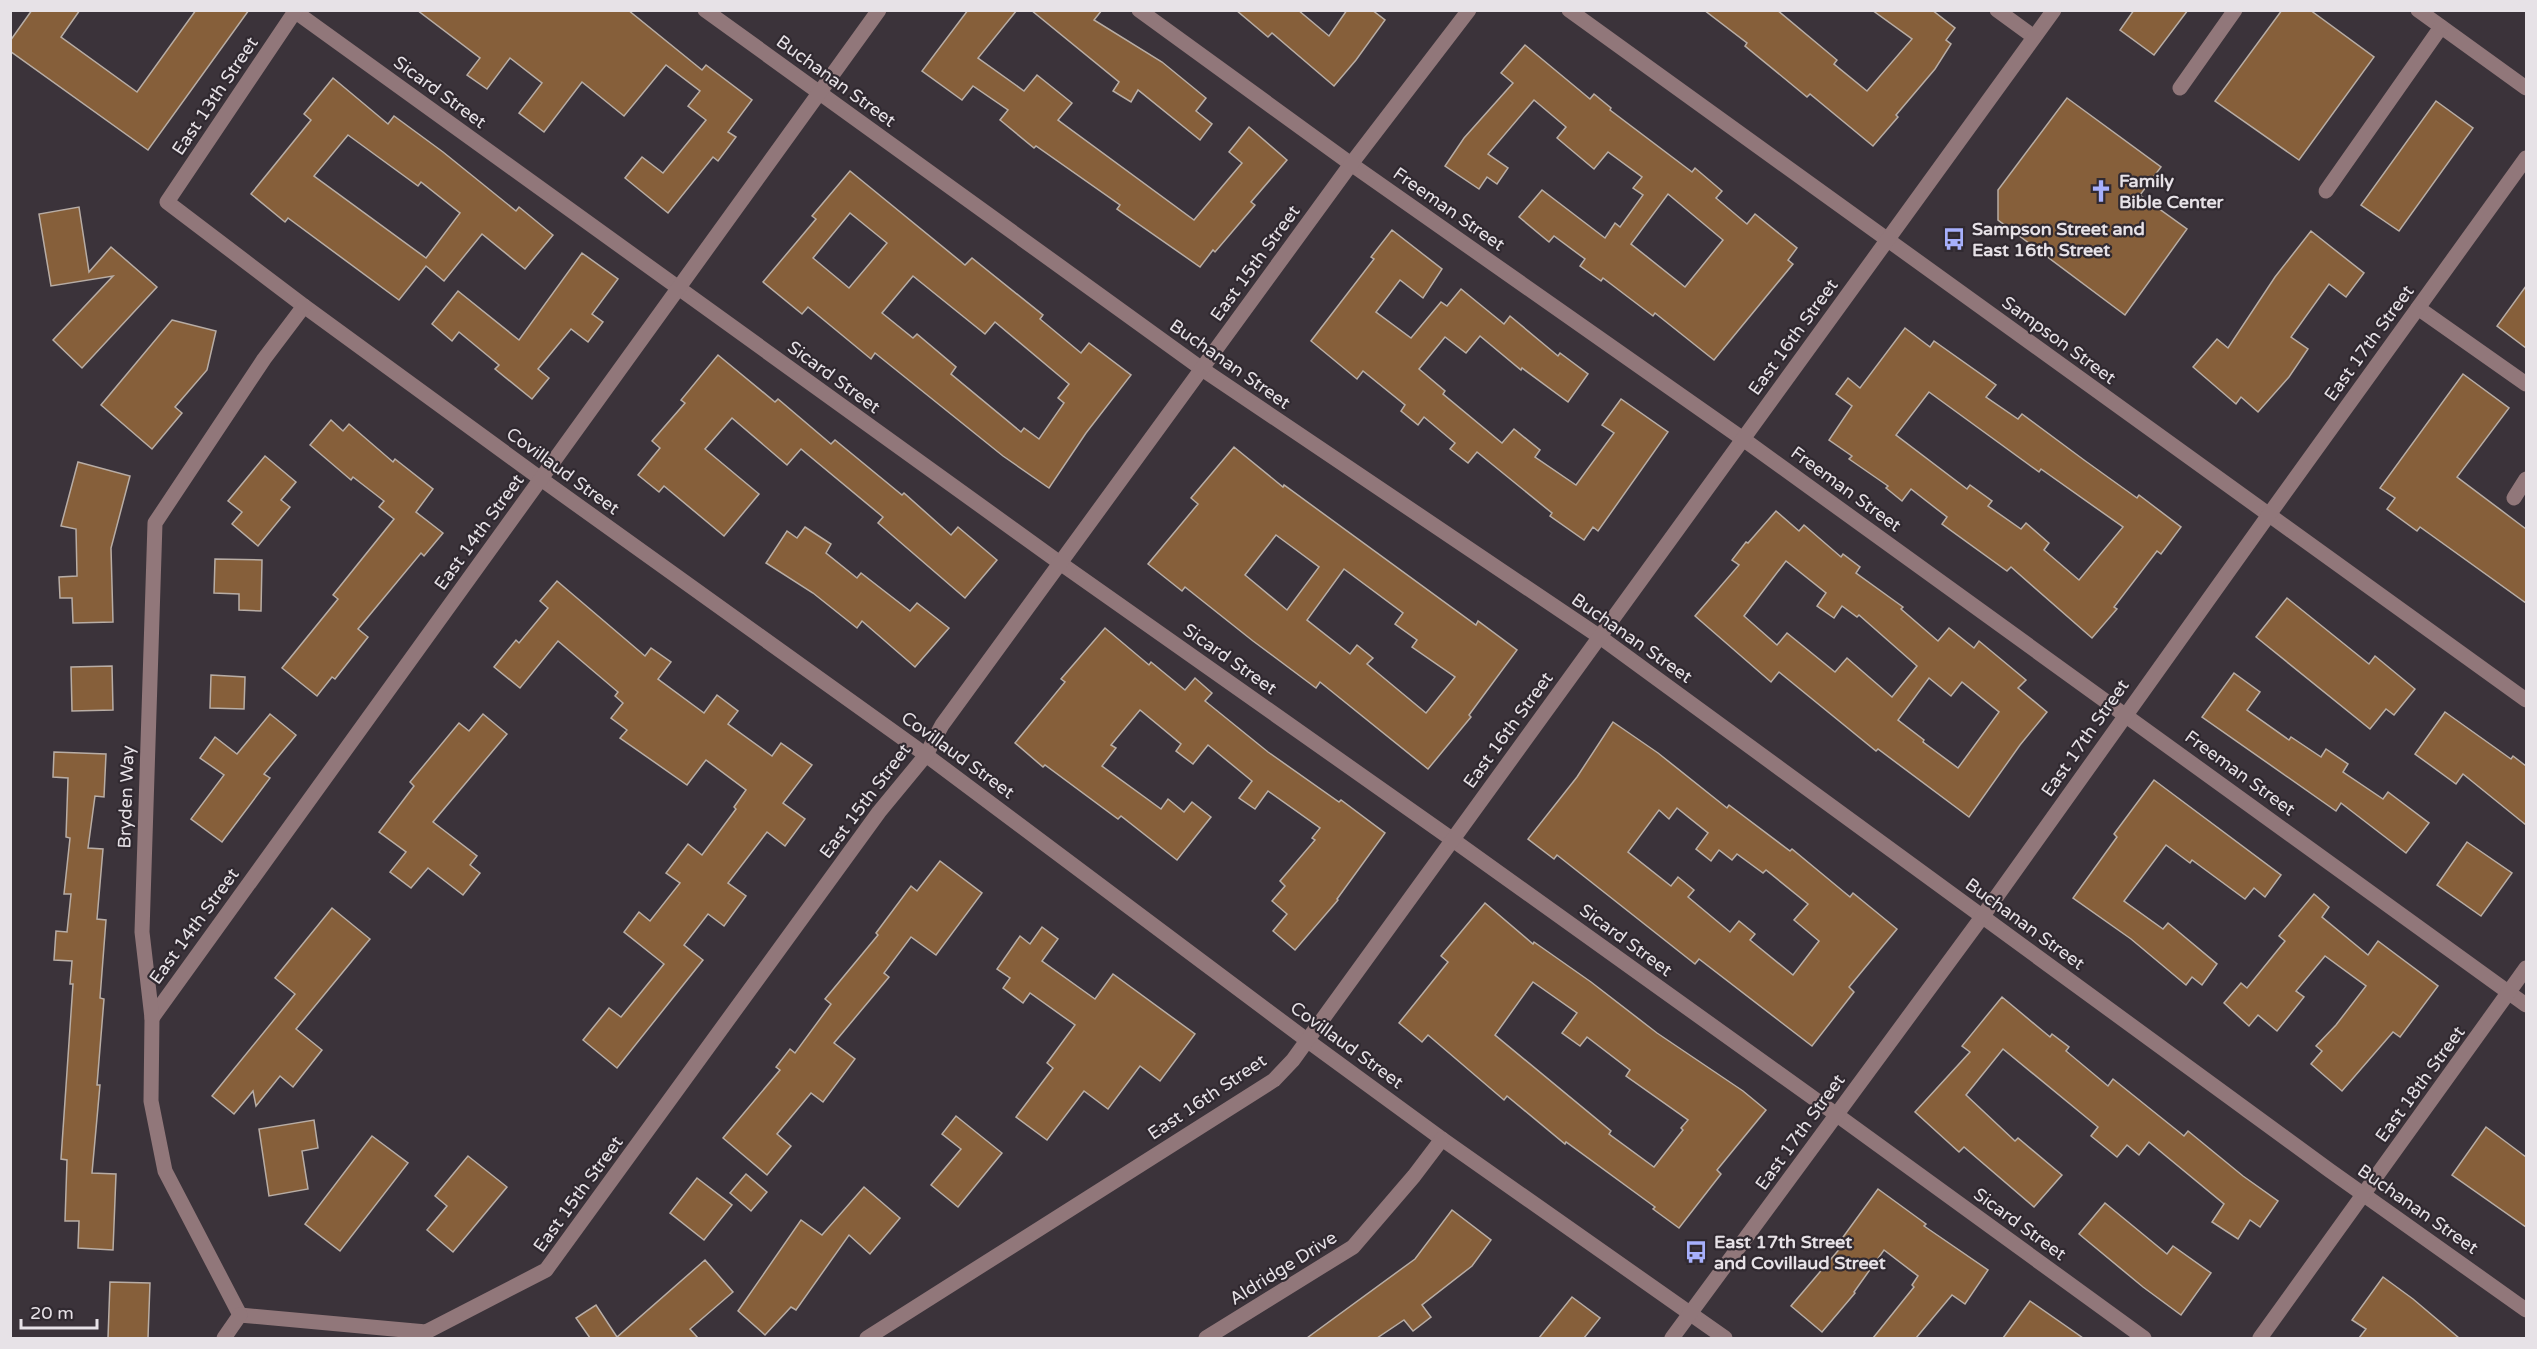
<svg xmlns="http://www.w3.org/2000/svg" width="2537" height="1349" viewBox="0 0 2537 1349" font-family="'Varela Round',sans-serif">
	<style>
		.building { fill: #865f3a; stroke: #b8ada5; stroke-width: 1.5; fill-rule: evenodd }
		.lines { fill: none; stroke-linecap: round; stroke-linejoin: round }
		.minor { stroke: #91777a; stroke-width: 15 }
		.labels { text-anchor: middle; stroke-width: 4.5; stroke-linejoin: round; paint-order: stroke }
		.street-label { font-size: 18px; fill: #e7e2e7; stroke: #302930 }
		.poi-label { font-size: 18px; font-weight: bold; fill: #e7e2e7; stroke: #302930; text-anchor: start }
	</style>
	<rect width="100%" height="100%" fill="#3b333a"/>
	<g class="building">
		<polygon points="32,10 80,10 61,37 137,92 196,10 249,10 148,150 10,51 10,41"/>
		<polygon points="417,10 628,10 702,70 706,65 752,100 728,132 736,137 718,161 713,157 668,213 625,178 642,157 663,173 706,120 688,106 700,91 666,65 624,116 582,82 544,132 519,113 542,83 510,58 487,89 467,75 480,58"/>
		<polygon points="968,10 1017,10 978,58 1024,91 1037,75 1072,103 1058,120 1194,220 1242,163 1229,152 1249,127 1287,160 1251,202 1255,205 1215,252 1213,250 1200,267 1117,209 1120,205 1036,146 1034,148 1000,120 1008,110 973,86 962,100 922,71"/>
		<polygon points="1031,10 1102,10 1094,20 1162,62 1206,98 1196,111 1212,124 1200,140 1138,90 1131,102 1113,91 1119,82"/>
		<polygon points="1236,10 1298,10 1329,36 1347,10 1372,10 1385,20 1356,60 1334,86 1272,33 1268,37"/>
		<polygon points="1704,10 1777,10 1837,60 1834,64 1867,91 1912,39 1872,10 1932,10 1955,28 1946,40 1951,44 1935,69 1896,115 1898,117 1873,146 1810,94 1807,97 1745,46 1747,43"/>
		<polygon points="2134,10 2188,10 2154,55 2120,30"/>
		<polygon points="2282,10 2310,10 2374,57 2299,160 2215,101"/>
		<path d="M1525 45 1590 99 1594 94 1611 108 1610 110 1692 172 1695 168 1722 191 1716 198 1747 224 1755 214 1797 248 1788 260 1793 264 1714 360 1655 313 1653 316 1603 278 1601 281 1580 266 1585 259 1554 236 1549 242 1519 217 1542 190 1605 238 1615 223 1620 227 1643 195 1633 188 1642 177 1608 152 1594 169 1557 138 1566 127 1534 100 1488 154 1508 168 1497 184 1487 177 1479 189 1445 166 1464 138 1513 83 1501 73ZM1668 194 1723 240 1685 287 1631 244Z"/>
		<path d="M333 78 388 124 394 116 443 152 516 211 519 207 553 235 525 269 482 234 444 281 426 266 399 300 288 218 285 222 251 194 311 120 304 114ZM348 135 418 186 421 182 460 213 426 258 314 176Z"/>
		<polygon points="2067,98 2161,167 2140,195 2187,229 2125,315 1998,220 1998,190"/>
		<polygon points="2436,101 2473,128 2399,231 2361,205"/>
		<path d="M850 171 965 265 972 258 1043 315 1040 319 1081 353 1089 343 1131 375 1086 433 1049 488 1003 456 875 353 871 359 808 307 802 314 763 282 816 219 812 216ZM850 213 887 243 849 288 813 258ZM913 276 985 334 995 322 1069 384 1058 398 1064 403 1039 439 1024 428 1021 432 951 374 956 367 917 334 913 338 882 313Z"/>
		<polygon points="79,207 89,272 111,247 157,287 82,368 53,340 113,276 51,286 39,214"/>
		<polygon points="1392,230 1442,269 1423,298 1400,280 1376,312 1411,338 1441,302 1447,306 1461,289 1504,324 1510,316 1558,356 1560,353 1588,374 1568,402 1522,368 1521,370 1480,336 1466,353 1445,337 1419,369 1445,391 1443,394 1502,443 1514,429 1540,450 1535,457 1576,485 1614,433 1602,425 1621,399 1668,432 1598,531 1593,527 1584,540 1550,516 1552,513 1477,452 1468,463 1450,449 1455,443 1424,417 1418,425 1401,411 1405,405 1363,371 1357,379 1311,341 1374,259 1371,257"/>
		<polygon points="2311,231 2364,273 2346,297 2329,284 2291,337 2308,349 2289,377 2258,412 2241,397 2236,404 2193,367 2217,339 2228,348 2275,277"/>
		<polygon points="582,253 618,279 592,314 603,322 588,342 571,329 538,369 549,378 532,399 495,369 499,365 459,332 452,341 432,324 458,291 519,340"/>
		<polygon points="2526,286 2526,348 2497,326"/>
		<polygon points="172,320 216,331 207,370 175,407 182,413 152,449 101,405"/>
		<path d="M1905 328 1930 347 1934 341 1996 385 1986 397 2018 419 2022 414 2084 460 2137 498 2139 495 2181 527 2161 554 2157 551 2114 607 2117 609 2092 638 2011 567 2007 571 1942 524 1947 517 1911 489 1902 501 1886 488 1888 486 1849 459 1852 456 1829 440 1852 406 1836 394 1848 378 1860 388ZM1929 392 2039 472 2041 469 2123 527 2079 580 2044 550 2049 543 2026 523 2021 529 1988 506 1992 501 1970 485 1967 489 1896 435Z"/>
		<polygon points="718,355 775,402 778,399 831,444 835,440 902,495 904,493 951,535 958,527 997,560 965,598 878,523 883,517 801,449 787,465 732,418 705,449 759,494 724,536 664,486 659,492 638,475 660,448 652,441 685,403 681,400"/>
		<polygon points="2463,374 2509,408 2457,477 2526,529 2526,603 2420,527 2417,531 2387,509 2395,498 2380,488"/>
		<polygon points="331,420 343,431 349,424 393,462 395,459 433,489 416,512 443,533 424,556 421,553 358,629 368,637 335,679 332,677 317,696 282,668 338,599 333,595 394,519 379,507 384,501 353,477 351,480 310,445"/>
		<path d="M1234 447 1283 487 1284 485 1476 625 1478 621 1517 650 1469 715 1471 717 1428 769 1320 682 1316 688 1253 641 1185 587 1182 591 1148 564 1198 504 1191 498ZM1276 535 1319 567 1287 610 1245 575ZM1344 569 1403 613 1395 624 1417 640 1412 647 1455 677 1426 713 1367 664 1373 658 1357 645 1350 654 1307 620Z"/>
		<polygon points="265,456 296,482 281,500 290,507 258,546 232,524 242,512 228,501"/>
		<polygon points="78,462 130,476 111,548 113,622 73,623 72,598 60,598 59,577 77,576 76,529 61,526"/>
		<path d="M1776 511 1799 531 1804 525 1841 557 1843 554 1860 567 1856 573 1903 607 1901 609 1938 641 1949 628 1974 648 1979 641 2026 680 2018 688 2047 712 2020 745 1969 817 1878 749 1876 751 1779 672 1771 682 1695 616 1739 565 1732 560 1746 542 1748 543ZM1786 561 1826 593 1817 606 1834 618 1842 606 1857 617 1859 615 1917 666 1892 697 1847 658 1835 672 1787 633 1777 645 1744 616ZM1929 678 1951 696 1962 682 1999 712 1958 768 1923 742 1924 740 1898 720Z"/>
		<polygon points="805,527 831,544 826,553 857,578 861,573 910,611 917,603 949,628 915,667 862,621 857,628 813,593 766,563 787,531 797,538"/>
		<polygon points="215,559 262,560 261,611 239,610 239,594 214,593"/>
		<polygon points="557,581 645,656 651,648 671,662 658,679 704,713 717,695 738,711 728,724 772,756 781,743 812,765 783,803 805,819 785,846 767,832 728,883 746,896 724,926 708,914 684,945 703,960 617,1068 583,1040 609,1008 621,1017 664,964 624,932 639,912 650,921 680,883 666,873 688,844 702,855 736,809 734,807 746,790 706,760 687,785 620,738 627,730 611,718 623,703 615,696 618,692 558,641 520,688 494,667 516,640 519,643 548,608 540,601"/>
		<polygon points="2287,598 2369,664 2375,656 2415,689 2394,715 2386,709 2370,729 2256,637"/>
		<polygon points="1105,628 1149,665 1151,662 1185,690 1195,678 1212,693 1205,701 1268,752 1339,802 1341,800 1385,833 1337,899 1338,900 1295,950 1273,931 1287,914 1272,901 1285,886 1280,881 1315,840 1312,838 1320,828 1268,791 1255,809 1239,798 1252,781 1208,745 1193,764 1176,751 1181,744 1140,710 1111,745 1116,748 1102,766 1161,809 1168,799 1184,812 1192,802 1211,817 1177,860 1121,816 1118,819 1045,765 1043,767 1015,743 1065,682 1061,679"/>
		<polygon points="112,666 113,710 72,711 71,667"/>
		<polygon points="2234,673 2260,692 2247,710 2289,740 2291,737 2321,757 2326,749 2348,764 2343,772 2383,799 2388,792 2429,823 2406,853 2341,803 2336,811 2202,717"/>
		<polygon points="211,675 245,677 244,709 210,708"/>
		<polygon points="2445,712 2511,759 2513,756 2526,766 2526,825 2463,774 2456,784 2415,754"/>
		<polygon points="270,714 296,735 264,774 270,778 222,842 191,819 224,775 200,758 215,737 237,754"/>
		<polygon points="483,714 507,734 433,822 477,856 470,865 480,873 463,895 428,868 411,888 390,872 406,852 379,832 414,786 410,782 459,723 469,731"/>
		<path d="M1613 722 1658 753 1727 808 1729 805 1790 851 1792 849 1850 897 1853 893 1897 929 1849 987 1854 992 1812 1046 1699 959 1695 964 1557 855 1554 859 1528 839 1577 777ZM1677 808 1708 833 1696 849 1711 861 1719 850 1732 860 1737 854 1763 873 1766 870 1808 904 1794 920 1819 941 1793 975 1750 940 1755 934 1739 921 1730 932 1688 897 1694 890 1678 877 1671 886 1628 852 1659 810 1669 819Z"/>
		<polygon points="54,752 106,754 104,797 95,796 88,848 103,849 97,919 106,920 100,998 104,999 97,1085 100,1085 92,1173 116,1174 113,1250 78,1248 79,1221 65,1221 67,1160 61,1159 73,984 70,984 72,961 54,960 56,931 67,932 71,894 64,894 70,838 66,837 68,778 53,777"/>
		<polygon points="2154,780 2281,875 2265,897 2254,888 2245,899 2192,860 2190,863 2166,845 2124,901 2163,929 2168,923 2217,964 2202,985 2192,977 2186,985 2131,939 2073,898 2117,837 2114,834"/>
		<polygon points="2467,842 2512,873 2481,916 2437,885"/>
		<polygon points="940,861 982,893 936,955 911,937 884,973 889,977 834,1043 855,1059 823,1102 811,1093 777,1134 791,1146 767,1175 723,1138 780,1070 776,1067 790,1049 795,1053 831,1004 825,999 878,935 876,933 911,886 917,891"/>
		<polygon points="2314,894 2329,907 2322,917 2368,955 2378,941 2438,986 2400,1037 2393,1032 2342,1091 2311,1064 2322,1051 2316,1046 2336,1025 2366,986 2325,956 2296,991 2304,997 2277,1031 2258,1015 2249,1026 2224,1003 2241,983 2247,988 2285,941 2279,936"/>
		<path d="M1485 903 1533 944 1534 942 1591 982 1657 1033 1743 1091 1766 1110 1717 1170 1721 1174 1679 1228 1653 1209 1655 1207 1566 1142 1565 1144 1507 1096 1504 1100 1428 1035 1422 1042 1399 1023 1448 962 1441 956ZM1533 982 1577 1013 1562 1033 1580 1046 1587 1037 1630 1070 1626 1076 1688 1120 1681 1128 1683 1130 1654 1167 1609 1134 1611 1131 1495 1035Z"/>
		<polygon points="332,908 370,939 296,1029 322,1050 293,1087 280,1076 256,1106 253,1091 234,1114 212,1096 295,994 275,978"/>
		<polygon points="1042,927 1058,939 1042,961 1095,999 1113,974 1195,1034 1160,1081 1140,1066 1108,1109 1084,1091 1047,1140 1016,1117 1053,1068 1047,1063 1075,1025 1030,993 1023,1003 1003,988 1010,978 997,969 1020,936 1030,944"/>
		<polygon points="2002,997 2050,1037 2052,1034 2069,1047 2066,1051 2108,1086 2113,1079 2184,1136 2188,1131 2243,1176 2278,1201 2260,1227 2250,1220 2238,1239 2212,1222 2224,1204 2149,1142 2139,1155 2127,1145 2117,1157 2091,1136 2098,1127 2003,1049 1966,1095 2015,1141 2018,1138 2062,1175 2034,1207 1964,1147 1959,1152 1915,1112 1970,1052 1962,1046"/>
		<polygon points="956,1116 1002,1153 958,1207 931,1185 961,1149 942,1134"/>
		<polygon points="314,1120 318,1148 302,1151 308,1189 269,1196 259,1129"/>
		<polygon points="2486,1127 2526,1157 2526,1227 2452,1175"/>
		<polygon points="372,1136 408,1163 340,1251 305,1224"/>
		<polygon points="468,1156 507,1187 453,1252 427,1230 447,1206 435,1196"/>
		<polygon points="746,1174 767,1192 751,1211 730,1193"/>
		<polygon points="697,1178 732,1205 704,1240 670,1213"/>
		<polygon points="864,1187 900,1218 870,1254 849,1235 796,1310 791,1307 765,1335 738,1311 801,1220 822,1235"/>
		<polygon points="1878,1189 1926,1224 1924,1226 1988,1270 1965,1304 1952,1295 1916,1338 1873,1338 1914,1287 1912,1285 1918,1276 1884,1250 1854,1292 1855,1293 1822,1332 1791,1306 1842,1246 1838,1244"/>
		<polygon points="2105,1203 2167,1254 2173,1246 2211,1273 2181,1315 2143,1287 2079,1234"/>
		<polygon points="1452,1210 1491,1240 1472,1266 1422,1305 1431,1317 1413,1331 1404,1320 1377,1338 1307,1338 1415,1259"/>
		<polygon points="705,1260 733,1292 690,1329 698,1338 590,1338 576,1318 596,1305 617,1337"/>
		<polygon points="2383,1277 2413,1299 2459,1338 2359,1338 2366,1329 2352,1320"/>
		<polygon points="110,1282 150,1283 148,1338 108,1338"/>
		<polygon points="1572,1297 1600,1318 1584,1338 1539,1338"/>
		<polygon points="2030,1301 2083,1338 2003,1338"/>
	</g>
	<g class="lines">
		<g class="minor">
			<polyline points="293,10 1060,563 1453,840 1837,1115 2144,1338"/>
			<polyline points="296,10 167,202 304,306 541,479 926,755 1308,1041 1442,1139 1725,1338"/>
			<polyline points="705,10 1202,369 1600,637 2329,1170 2526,1310"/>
			<polyline points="1139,10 1351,164 1743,439 2526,1005"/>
			<path d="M1569 10C1889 239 2206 472 2526 700"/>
			<polyline points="1997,10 2034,37"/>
			<polyline points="2418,10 2526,88"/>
			<polyline points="2180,88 2235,10"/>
			<polyline points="2326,191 2441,27"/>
			<polyline points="2418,308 2526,384"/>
			<polyline points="2514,498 2526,479"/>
			<polyline points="152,1018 879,10"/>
			<polyline points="240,1315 426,1332 546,1270 879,812 926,755 942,725 1351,164 1469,10"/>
			<polyline points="240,1315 165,1171 151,1101 152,1018 142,932 155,523 264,359 304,306"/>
			<polyline points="224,1338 240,1315"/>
			<polyline points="867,1338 1274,1080 1293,1060 2054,10"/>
			<polyline points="1206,1338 1353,1247 1414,1176 1442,1139"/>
			<polyline points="1672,1338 1982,917 2268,516 2526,158"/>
			<polyline points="2260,1338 2526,968"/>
		</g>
	</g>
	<defs>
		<g id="church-bare" transform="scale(1.8)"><path d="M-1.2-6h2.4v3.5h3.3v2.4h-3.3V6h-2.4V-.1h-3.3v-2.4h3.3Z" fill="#a7b0fc" stroke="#302930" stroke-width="2.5" paint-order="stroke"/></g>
		<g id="bus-bare" transform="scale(1.8)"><path d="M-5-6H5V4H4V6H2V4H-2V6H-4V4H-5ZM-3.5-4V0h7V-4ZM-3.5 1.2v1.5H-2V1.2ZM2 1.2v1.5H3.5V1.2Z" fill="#a7b0fc" stroke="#302930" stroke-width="2.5" paint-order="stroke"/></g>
	</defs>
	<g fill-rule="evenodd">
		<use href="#church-bare" x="2101" y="191"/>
		<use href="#bus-bare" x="1954" y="239"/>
		<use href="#bus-bare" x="1696" y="1252"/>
	</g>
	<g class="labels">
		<g class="street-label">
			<text transform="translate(836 81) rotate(36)" y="6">Buchanan Street</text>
			<text transform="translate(440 92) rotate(36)" y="6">Sicard Street</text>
			<text transform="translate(215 96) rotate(-56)" y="6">East 13th Street</text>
			<text transform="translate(1449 209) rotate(35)" y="6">Freeman Street</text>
			<text transform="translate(1255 263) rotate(-54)" y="6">East 15th Street</text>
			<text transform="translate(1793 337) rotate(-54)" y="6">East 16th Street</text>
			<text transform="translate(2059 340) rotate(36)" y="6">Sampson Street</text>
			<text transform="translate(2369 343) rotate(-54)" y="6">East 17th Street</text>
			<text transform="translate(1230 364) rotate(35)" y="6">Buchanan Street</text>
			<text transform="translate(834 377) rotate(36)" y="6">Sicard Street</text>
			<text transform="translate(563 471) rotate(36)" y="6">Covillaud Street</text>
			<text transform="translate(1846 489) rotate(36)" y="6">Freeman Street</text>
			<text transform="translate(479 532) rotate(-54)" y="6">East 14th Street</text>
			<text transform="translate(1632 638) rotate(35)" y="6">Buchanan Street</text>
			<text transform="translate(1230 659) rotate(35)" y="6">Sicard Street</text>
			<text transform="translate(1508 730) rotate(-54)" y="6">East 16th Street</text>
			<text transform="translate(2085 738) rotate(-55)" y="6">East 17th Street</text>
			<text transform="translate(958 755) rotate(36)" y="6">Covillaud Street</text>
			<text transform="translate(2240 773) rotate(36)" y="6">Freeman Street</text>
			<text transform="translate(126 797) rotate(-88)" y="6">Bryden Way</text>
			<text transform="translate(865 801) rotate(-53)" y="6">East 15th Street</text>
			<text transform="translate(2025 924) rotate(36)" y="6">Buchanan Street</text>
			<text transform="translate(194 926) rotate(-54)" y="6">East 14th Street</text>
			<text transform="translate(1626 940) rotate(36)" y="6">Sicard Street</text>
			<text transform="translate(1347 1045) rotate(36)" y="6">Covillaud Street</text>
			<text transform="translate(2420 1084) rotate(-54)" y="6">East 18th Street</text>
			<text transform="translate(1207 1097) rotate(-34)" y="6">East 16th Street</text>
			<text transform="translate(1800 1132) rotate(-54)" y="6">East 17th Street</text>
			<text transform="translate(578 1194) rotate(-54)" y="6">East 15th Street</text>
			<text transform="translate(2418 1209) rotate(35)" y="6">Buchanan Street</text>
			<text transform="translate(2020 1224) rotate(36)" y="6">Sicard Street</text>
			<text transform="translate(1283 1268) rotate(-32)" y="6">Aldridge Drive</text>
		</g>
		<g class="poi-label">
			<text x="2119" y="187">Family<tspan x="2119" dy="21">Bible Center</tspan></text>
			<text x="1972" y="235">Sampson Street and<tspan x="1972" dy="21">East 16th Street</tspan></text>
			<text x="1714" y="1248">East 17th Street<tspan x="1714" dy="21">and Covillaud Street</tspan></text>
		</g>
	</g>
	<rect width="2537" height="1349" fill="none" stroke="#e7e2e7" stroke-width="24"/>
	<path d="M21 1319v9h76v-9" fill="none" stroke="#e7e2e7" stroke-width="3"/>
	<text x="30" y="1319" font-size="18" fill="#e7e2e7" stroke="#302930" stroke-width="4.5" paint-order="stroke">20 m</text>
</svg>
